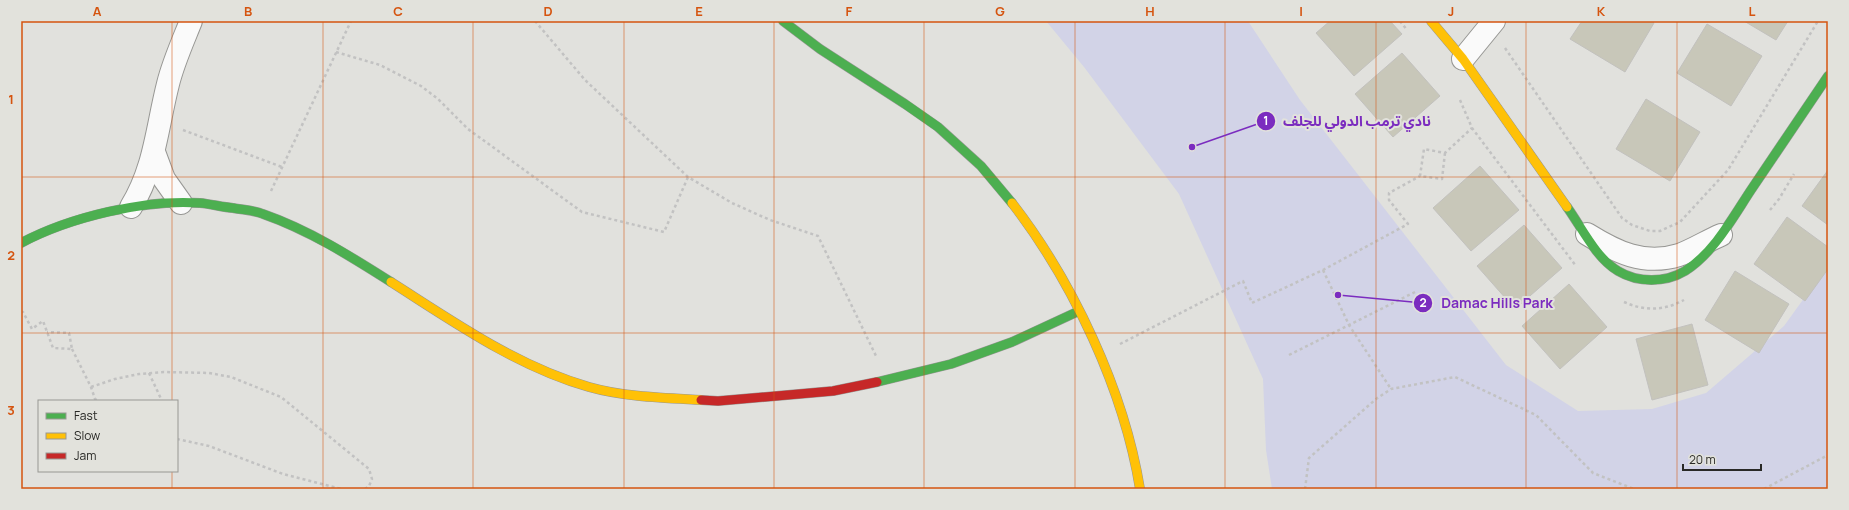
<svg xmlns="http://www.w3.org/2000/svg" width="1849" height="510" viewBox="0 0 1849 510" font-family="Manrope,'Noto Sans Arabic',sans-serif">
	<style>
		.green { fill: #d2d3e7 }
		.building { fill: #c8c7b9; stroke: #c2c1be }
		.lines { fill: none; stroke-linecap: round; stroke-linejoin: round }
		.street-casing { stroke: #979794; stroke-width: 24 }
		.fast-casing { stroke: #979794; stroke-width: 10 }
		.slow-casing { stroke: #979794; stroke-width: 10 }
		.jam-casing { stroke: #979794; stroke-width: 10 }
		.path { stroke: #c2c2c2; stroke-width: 2.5; stroke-dasharray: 3 3; stroke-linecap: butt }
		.street { stroke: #fafafa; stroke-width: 22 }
		.fast { stroke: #4caf50; stroke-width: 9 }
		.slow { stroke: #ffc107; stroke-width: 9 }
		.jam { stroke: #c62828; stroke-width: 9 }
		.grid { fill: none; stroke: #d5540f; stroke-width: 1; stroke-opacity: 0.55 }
		.leader { fill: none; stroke: #7b2cbf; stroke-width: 1.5 }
		.callout-dot { fill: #7b2cbf; stroke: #e2e2dc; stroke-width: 1.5 }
		.mark-label { font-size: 12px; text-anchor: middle; font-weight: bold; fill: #fff }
		.callout-label { font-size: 14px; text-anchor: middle; font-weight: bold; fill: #7b2cbf; stroke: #e2e2dc; stroke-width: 4; stroke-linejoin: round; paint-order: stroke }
		.neatline { fill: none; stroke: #d5540f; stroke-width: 1.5 }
		.grid-label { font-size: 13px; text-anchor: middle; font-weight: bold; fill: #d5540f }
	</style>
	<rect width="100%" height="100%" fill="#e1e1dd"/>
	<polygon class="green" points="1046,21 1248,21 1300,100 1506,365 1578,411 1652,409 1706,393 1784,326 1828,265 1828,489 1272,489 1266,450 1263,379 1179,194 1084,67"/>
	<g class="building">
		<polygon points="1330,21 1390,21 1402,34 1354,76 1316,33"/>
		<polygon points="1582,21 1652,21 1654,23 1625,72 1570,39"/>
		<polygon points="1744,21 1788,21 1776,40"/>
		<polygon points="1707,24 1762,56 1731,106 1677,73"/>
		<polygon points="1402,53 1440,96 1393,137 1355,94"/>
		<polygon points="1646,99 1700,132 1670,181 1616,149"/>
		<polygon points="1480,166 1519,210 1471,251 1433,208"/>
		<polygon points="1828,170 1828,225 1802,206"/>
		<polygon points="1787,217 1828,247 1828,269 1805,301 1754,264"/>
		<polygon points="1524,225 1562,268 1515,309 1477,266"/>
		<polygon points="1735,271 1789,304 1759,353 1705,320"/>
		<polygon points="1569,284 1607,327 1560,369 1522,326"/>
		<polygon points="1692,324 1708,385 1652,400 1636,339"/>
	</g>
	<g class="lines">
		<g class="street-casing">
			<g id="street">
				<polyline points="1463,59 1494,21"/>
				<polyline points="154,152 164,179 181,203"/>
				<path d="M131 207C155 168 157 127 168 84 173 63 183 41 191 21"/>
				<path d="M1587 234C1616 252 1644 266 1679 255 1693 250 1707 241 1721 235"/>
			</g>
		</g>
		<g class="fast-casing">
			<g id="fast">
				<polyline points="783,21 820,49 905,104 938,127 981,166 1012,203"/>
				<path d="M1567 207C1582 228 1596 258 1618 271 1638 283 1665 283 1685 271 1715 252 1734 215 1753 187 1778 150 1803 113 1828 76"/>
				<path d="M21 243C70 217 145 199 200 203 211 204 222 207 233 208 243 210 254 210 263 214 309 230 350 256 391 282"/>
				<polyline points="877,382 951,364 1012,342 1079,311"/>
			</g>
		</g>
		<g class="slow-casing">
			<g id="slow">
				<polyline points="1431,21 1463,59 1567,207"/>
				<path d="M1012 203C1073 282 1124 390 1140 489"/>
				<path d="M391 282C454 322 516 366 589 387 624 397 665 398 701 400"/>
			</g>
		</g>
		<g class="jam-casing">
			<polyline id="jam" points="701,400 718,401 833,391 877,382"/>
		</g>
		<g class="path">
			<polyline points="535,21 585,80 688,177 732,203 770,220 818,236 877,358"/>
			<polyline points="1400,21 1407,30"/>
			<polyline points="1505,48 1622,218 1632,225 1650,231 1660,231 1680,222 1728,170 1818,21"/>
			<polyline points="336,52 380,65 421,86 438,99 468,129 582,212 664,232 688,177"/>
			<polyline points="1460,100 1472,128 1576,266"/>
			<polyline points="183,130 282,167"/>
			<polyline points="1445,153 1442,179 1420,176 1424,149 1445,153 1472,128"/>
			<polyline points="271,191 351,21"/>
			<polyline points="1770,210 1779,199 1794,174"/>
			<polyline points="1323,270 1349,325 1391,389"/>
			<path d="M1624 302C1644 311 1664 311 1684 300"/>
			<polyline points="21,312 23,312 32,329 43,321 53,348 72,349 69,333 47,332"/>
			<polyline points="1120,344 1243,281 1252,303 1323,270 1408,224 1389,200 1389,193 1420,176"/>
			<polyline points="72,349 91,387 95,399 99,401"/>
			<polyline points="1289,355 1415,292"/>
			<polyline points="149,373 162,401"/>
			<polyline points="91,387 115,379 139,374 164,372 209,373 231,377 281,397 369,469 372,479 369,486 365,489"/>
			<polyline points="177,439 209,446 283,474 341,489"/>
			<polyline points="1305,489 1309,458 1376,399 1391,389 1455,377 1536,415 1593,473 1634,489"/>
			<polyline points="1764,489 1828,455"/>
		</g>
		<use href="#street" class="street"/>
		<use href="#fast" class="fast"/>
		<use href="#slow" class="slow"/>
		<use href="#jam" class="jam"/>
	</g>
	<path class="grid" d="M172 21V401M323 21V489M473 21V489M624 21V489M774 21V489M924 21V489M1075 21V489M1225 21V489M1376 21V489M1526 21V489M1677 21V489M21 177H1828M21 333H1828M172 471V489"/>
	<path class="leader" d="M1192 147L1266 121M1338 295L1423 303"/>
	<g class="callout-dot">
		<circle cx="1192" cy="147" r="4"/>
		<circle cx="1338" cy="295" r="4"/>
		<circle cx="1266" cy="121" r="10"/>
		<circle cx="1423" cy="303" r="10"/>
	</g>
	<g class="mark-label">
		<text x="1266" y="125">1</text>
		<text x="1423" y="307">2</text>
	</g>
	<g class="callout-label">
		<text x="1357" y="126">نادي ترمب الدولي للجلف</text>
		<text x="1497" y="308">Damac Hills Park</text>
	</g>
	<rect width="1849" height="510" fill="none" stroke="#e2e2dc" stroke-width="44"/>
	<rect x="38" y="400" width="140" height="72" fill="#e2e2dc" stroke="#989893"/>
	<rect x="46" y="413" width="20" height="6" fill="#4caf50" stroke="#989893"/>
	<text x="74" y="420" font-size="12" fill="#292926">Fast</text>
	<rect x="46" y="433" width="20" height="6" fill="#ffc107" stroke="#989893"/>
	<text x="74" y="440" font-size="12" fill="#292926">Slow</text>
	<rect x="46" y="453" width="20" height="6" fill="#c62828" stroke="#989893"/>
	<text x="74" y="460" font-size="12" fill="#292926">Jam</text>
	<path d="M1683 464v6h78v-6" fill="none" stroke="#292926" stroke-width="2"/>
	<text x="1689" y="464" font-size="12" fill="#292926" stroke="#e2e2dc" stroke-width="3" paint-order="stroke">20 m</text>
	<rect x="22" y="22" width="1805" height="466" class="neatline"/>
	<g class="grid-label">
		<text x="97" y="16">A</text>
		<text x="248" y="16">B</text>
		<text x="398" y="16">C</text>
		<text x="548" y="16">D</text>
		<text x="699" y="16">E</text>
		<text x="849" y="16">F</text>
		<text x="1000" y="16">G</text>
		<text x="1150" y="16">H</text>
		<text x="1301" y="16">I</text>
		<text x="1451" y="16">J</text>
		<text x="1601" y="16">K</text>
		<text x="1752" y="16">L</text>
		<text x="11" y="104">1</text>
		<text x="11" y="260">2</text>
		<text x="11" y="415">3</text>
	</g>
</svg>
